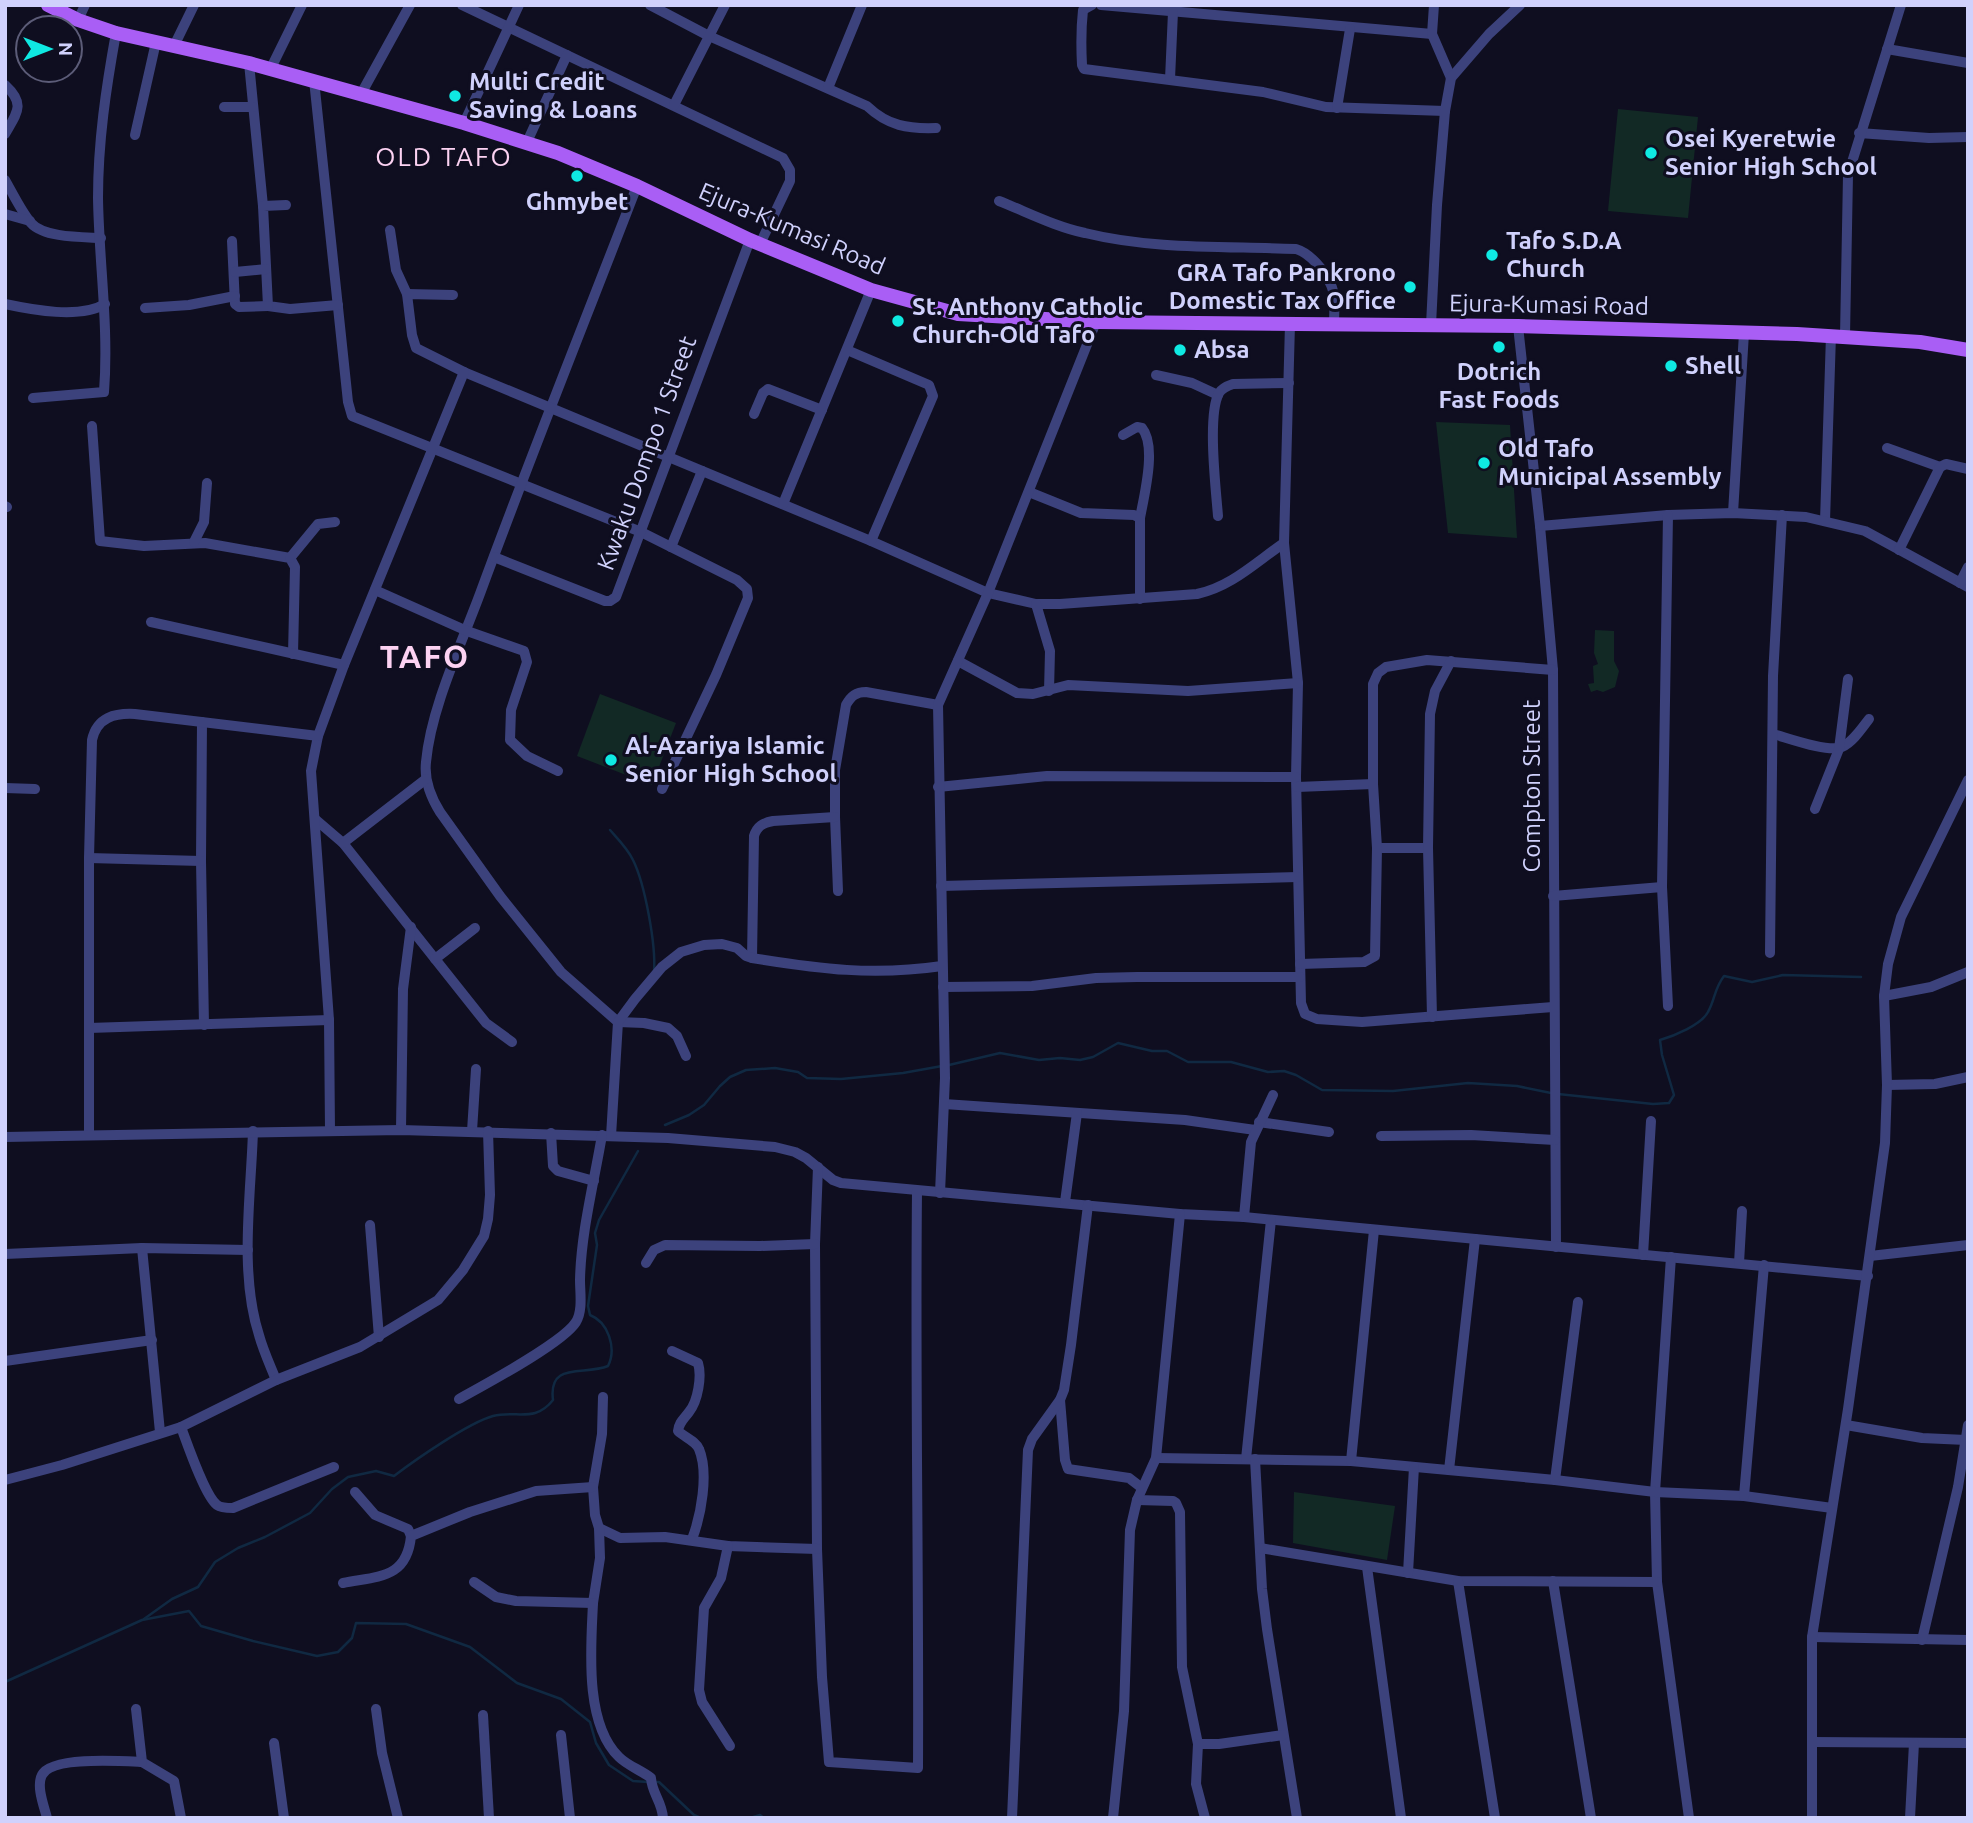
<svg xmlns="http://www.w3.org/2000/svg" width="1973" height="1823" viewBox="0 0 1973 1823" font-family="Ubuntu,sans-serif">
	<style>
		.green { fill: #122925 }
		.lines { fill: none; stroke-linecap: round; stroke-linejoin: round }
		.stream { stroke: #102942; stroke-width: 2.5 }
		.minor { stroke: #3c427c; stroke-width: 10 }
		.major { stroke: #a95ef5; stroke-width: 14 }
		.poi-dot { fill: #0fe9e2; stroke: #0f0e20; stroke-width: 2.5 }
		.labels { text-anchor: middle; stroke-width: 6; stroke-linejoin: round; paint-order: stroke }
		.poi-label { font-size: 24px; font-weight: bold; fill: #d0d1fc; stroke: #0f0e20; text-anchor: start }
		.street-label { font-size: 24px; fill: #d0d1fc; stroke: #0f0e20 }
		.neighbourhood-label { font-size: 26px; letter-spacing: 2px; fill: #fcd2f2; stroke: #0f0e20 }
		.district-label { font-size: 32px; font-weight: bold; letter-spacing: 2px; fill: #fcd2f2; stroke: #0f0e20 }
	</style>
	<rect width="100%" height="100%" fill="#0f0e20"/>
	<g class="green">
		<polygon points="1618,109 1698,117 1688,218 1608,211"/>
		<polygon points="1436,422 1510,425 1517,538 1448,533"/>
		<polygon points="1595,630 1614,631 1614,661 1619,671 1615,687 1603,692 1597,690 1591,692 1588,684 1594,683 1593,666 1598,664 1594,653"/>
		<polygon points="600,694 676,723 652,785 577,756"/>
		<polygon points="1294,1492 1395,1506 1387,1560 1293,1543"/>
	</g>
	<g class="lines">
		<g class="stream">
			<path d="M610 830C618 839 628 849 633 860 645 884 656 945 654 971"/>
			<polyline points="949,1065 1000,1053 1039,1060 1060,1058 1080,1060 1093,1057 1118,1043 1152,1051 1167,1051 1188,1062 1231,1062 1268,1072 1284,1071 1296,1075 1322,1090 1393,1091 1468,1083 1517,1086 1551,1093"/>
			<path d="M1558 1094 1653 1104 1669 1103 1674 1095 1662 1055 1660 1040C1674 1036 1701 1025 1708 1012 1715 1000 1714 989 1724 976L1752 982 1783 975 1861 977"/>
			<polyline points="665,1125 689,1115 704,1105 720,1086 730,1077 746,1070 775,1068 798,1072 807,1078 841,1079 903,1073 942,1066"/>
			<path d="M144 1619 172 1599 198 1587 215 1562 238 1548 265 1537 310 1513 332 1489 348 1477 376 1471 394 1476C415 1460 468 1423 493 1416 517 1410 535 1423 553 1400 548 1361 584 1376 608 1366 617 1348 608 1322 590 1315L588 1306 597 1245 595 1233 599 1220 638 1151"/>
			<polyline points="5,1682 142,1620 189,1611 201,1626 253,1641 317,1656 338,1652 352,1638 356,1623 406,1624 470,1647 517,1683 561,1699 590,1722 596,1743 609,1765 633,1781 648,1782"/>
			<polyline points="655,1782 659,1782 694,1815 701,1818"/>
			<polyline points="750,1818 760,1815 764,1818"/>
		</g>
		<g class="minor">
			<polyline points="462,5 783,158 790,170 790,181 760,244"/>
			<path d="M650 5 709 36 867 106C888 126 908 129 936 128"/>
			<path d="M1092 5 1083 10C1081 28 1081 46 1082 65L1084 69 1263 92 1326 107 1445 111"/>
			<polyline points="1101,5 1432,34"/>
			<polyline points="1434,5 1432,34 1451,78"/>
			<polyline points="78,20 85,5"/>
			<polyline points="174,46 194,5"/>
			<polyline points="1887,49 1968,63"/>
			<polyline points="249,63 263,206"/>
			<polyline points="270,70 302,5"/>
			<polyline points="1170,79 1173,12"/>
			<polyline points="314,80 348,402 352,416 641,532 737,580 747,589 748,598 716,675 662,789"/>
			<path d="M5 85C26 104 17 113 5 134"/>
			<polyline points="828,88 862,5"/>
			<polyline points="361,94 410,5"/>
			<polyline points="674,105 725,5"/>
			<polyline points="224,107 253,107"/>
			<polyline points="1337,108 1350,29"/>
			<polyline points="464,123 519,5"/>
			<polyline points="1859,133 1929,138 1968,137"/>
			<polyline points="135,135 156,42"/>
			<polyline points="527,142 567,55"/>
			<path d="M5 180C13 194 21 211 31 223 44 238 83 237 101 238"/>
			<path d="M637 186C585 321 531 455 481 591 462 643 431 707 426 762 424 780 430 796 440 812L500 896 561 972 618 1022 644 1023 668 1028 677 1036 686 1056"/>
			<path d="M999 201C1027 212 1056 227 1085 233 1154 250 1226 246 1296 249 1310 253 1325 271 1331 285 1336 295 1334 313 1334 325"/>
			<polyline points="286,205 263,206 268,306 290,309 338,305"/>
			<polyline points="5,214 30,221"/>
			<polyline points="390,230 396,270 407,294"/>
			<polyline points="232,241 235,304 239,307 268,306"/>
			<polyline points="235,272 266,269"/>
			<path d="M453 295 407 294 412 335 416 348 464 372 871 541 988 593 1036 604H1060L1197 594C1231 587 1256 562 1284 543"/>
			<path d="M5 304C33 310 80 319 105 304"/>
			<polyline points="145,308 189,305 235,296"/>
			<polyline points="1290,324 1284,543 1298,683 1296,777 1301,1003 1305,1014 1317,1019 1362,1022 1553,1007"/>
			<polyline points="1431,325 1437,205 1445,111 1451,78 1489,34 1520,5"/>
			<polyline points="1518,326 1540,526 1553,670 1556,1247"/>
			<polyline points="1845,336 1848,175 1901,5"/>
			<polyline points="847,350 929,385 933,396 871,541"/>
			<polyline points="1156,375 1192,383 1218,395"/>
			<path d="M33 398 104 392C109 327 99 263 98 198 98 142 106 88 116 33"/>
			<polyline points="754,414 763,393 768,389 822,410"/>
			<polyline points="92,426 100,541 144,546 205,543 290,558 295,567 293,654"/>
			<path d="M1123 435 1137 427 1142 428C1157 446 1144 496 1140 518"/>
			<polyline points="1887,448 1940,467"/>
			<polyline points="1029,492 1081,513 1134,515 1140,518 1140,599"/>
			<polyline points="783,504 871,290"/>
			<polyline points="5,506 7,507"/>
			<polyline points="1733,513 1744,333"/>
			<path d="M1218 516C1216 490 1207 415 1219 393 1222 388 1227 386 1233 384L1289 383"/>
			<polyline points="1825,521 1831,335"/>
			<polyline points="1540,526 1668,515 1733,513 1806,517 1865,531 1968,587"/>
			<polyline points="194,542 204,522 207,483"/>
			<polyline points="671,547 702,471"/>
			<polyline points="1899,550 1940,467 1946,464 1968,469"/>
			<polyline points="494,557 605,601 610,601 616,597 750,240"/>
			<polyline points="290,558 318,524 335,522"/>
			<polyline points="1960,583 1968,567"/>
			<polyline points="375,590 467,631 524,651 527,662 511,710 510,740 527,756 558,771"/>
			<polyline points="1036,604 1050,651 1049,691"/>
			<polyline points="151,622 344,665"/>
			<polyline points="958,661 1017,693 1033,694 1068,685 1188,691 1298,683"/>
			<polyline points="202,722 201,861 204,1025"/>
			<path d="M1773 734C1788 738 1828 753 1842 747 1853 742 1862 728 1869 719"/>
			<polyline points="938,787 1047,776 1296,777"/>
			<polyline points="1297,787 1373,784"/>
			<polyline points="5,788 35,789"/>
			<polyline points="1815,809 1839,749 1848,679"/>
			<polyline points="315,819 343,843 486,1023 512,1042"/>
			<polyline points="343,843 426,779"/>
			<polyline points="1377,848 1428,848"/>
			<polyline points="89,858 201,861"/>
			<polyline points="941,886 1298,877"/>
			<path d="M838 891 835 817V770L846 705C851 696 856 692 866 692L938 705"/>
			<polyline points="1553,896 1662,887"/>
			<polyline points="1770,953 1773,676 1782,515"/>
			<path d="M752 958 754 836C757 826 763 823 773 821L835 817"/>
			<polyline points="435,959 475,928"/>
			<polyline points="1300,964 1364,962 1375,956 1377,848 1373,784 1373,684 1378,673 1386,667 1427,660 1553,670"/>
			<polyline points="943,987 1032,986 1096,978 1137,977 1300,977"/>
			<polyline points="1884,996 1931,987 1968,972"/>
			<polyline points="1668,1006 1662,887 1668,515"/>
			<polyline points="1432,1017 1428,848 1430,714 1435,691 1451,661"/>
			<polyline points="89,1028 329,1020"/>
			<polyline points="1887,1085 1935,1084 1968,1077"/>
			<polyline points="944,1104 1185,1120 1255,1130"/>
			<polyline points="1259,1122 1329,1132"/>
			<polyline points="401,1130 403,989 411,927"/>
			<path d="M253 1131C251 1195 239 1273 259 1335 263 1350 270 1365 276 1380"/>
			<polyline points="330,1131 329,1020 311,771 318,736 344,665 464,372"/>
			<polyline points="472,1131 476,1069"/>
			<polyline points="551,1133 553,1166 558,1171 594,1181"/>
			<path d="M89 1134V858L92 740C97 717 115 713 135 714L318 736"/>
			<path d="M611 1136 618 1022 635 999 662 967 681 952 704 945 722 944 737 948 746 956 752 958C820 969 873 976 942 966"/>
			<polyline points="1381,1136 1471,1135 1555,1140"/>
			<polyline points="5,1137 401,1130 668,1138 775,1147 795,1152 806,1158 833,1180 841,1183 1180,1214 1244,1217 1868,1276"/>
			<path d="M818 1167 815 1244 817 1549 822 1677 829 1762 918 1768C919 1575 915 1383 917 1191"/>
			<polyline points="940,1193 945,1078 938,705 988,593 1096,322"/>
			<polyline points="1065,1202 1077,1113"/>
			<polyline points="1244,1217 1251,1142 1273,1095"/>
			<polyline points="370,1225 379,1337"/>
			<polyline points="142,1248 160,1432"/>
			<polyline points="5,1254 142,1248 248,1250"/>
			<polyline points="1643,1255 1651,1121"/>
			<polyline points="1870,1256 1968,1245"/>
			<polyline points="1671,1257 1655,1492 1657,1582 1689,1818"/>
			<polyline points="646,1263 654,1250 665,1245 760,1246 815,1244"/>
			<polyline points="1739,1263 1742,1211"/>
			<path d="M672 1351 698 1363C702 1376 698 1401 689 1412 684 1419 679 1422 678 1431 684 1437 696 1441 699 1449 709 1473 701 1516 692 1539"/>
			<polyline points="5,1361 152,1340"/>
			<path d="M459 1399C484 1385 563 1343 576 1322 583 1310 580 1293 580 1280 581 1232 594 1183 602 1135"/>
			<polyline points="1060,1400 1065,1460 1068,1469 1129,1478 1142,1488"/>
			<polyline points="1846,1425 1922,1438 1966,1440"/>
			<path d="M181 1427C187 1443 205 1496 217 1505 221 1508 228 1508 233 1508L334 1467"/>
			<polyline points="1156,1458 1351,1461 1555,1480 1655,1492 1744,1496 1832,1508"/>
			<polyline points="1246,1459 1271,1220"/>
			<polyline points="1255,1459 1262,1589 1267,1629 1297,1818"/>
			<polyline points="1351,1461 1374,1230"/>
			<polyline points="1449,1470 1475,1239"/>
			<polyline points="5,1480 62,1465 181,1427 276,1380 360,1347 438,1300 463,1270 484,1236 488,1219 490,1195 488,1131"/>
			<polyline points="1555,1480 1578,1302"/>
			<polyline points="355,1492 375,1515 408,1529 411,1536"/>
			<polyline points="1744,1496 1764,1265"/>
			<polyline points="1137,1500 1173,1501 1176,1503 1180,1512 1182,1667 1198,1744"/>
			<polyline points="599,1528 620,1538 665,1537 728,1546 817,1549"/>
			<polyline points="728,1546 721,1578 704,1608 699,1690 702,1702 730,1746"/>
			<polyline points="1260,1548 1458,1581 1657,1582"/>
			<polyline points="1367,1567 1401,1818"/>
			<polyline points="1408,1573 1414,1467"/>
			<polyline points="1458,1581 1495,1818"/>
			<polyline points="1553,1581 1591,1818"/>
			<polyline points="474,1582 496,1597 516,1601 593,1603 600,1558 599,1528 595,1515 593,1487 602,1434 603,1397"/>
			<path d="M343 1583C378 1576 407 1579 411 1536L470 1512 536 1491 593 1487"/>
			<path d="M593 1603C591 1647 584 1723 619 1757 628 1766 641 1770 651 1778 652 1794 662 1801 663 1818"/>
			<polyline points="1812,1637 1968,1640"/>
			<polyline points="1922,1640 1958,1487 1968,1425"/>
			<polyline points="136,1709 142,1762 174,1781 181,1818"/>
			<polyline points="376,1709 382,1753 398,1818"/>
			<polyline points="483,1715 489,1818"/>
			<polyline points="561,1735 570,1818"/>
			<polyline points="1812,1742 1968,1743"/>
			<polyline points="274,1743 284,1818"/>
			<path d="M47 1818C44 1806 36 1786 42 1775 51 1756 122 1761 142 1762"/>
			<polyline points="1012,1818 1028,1450 1032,1439 1060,1400 1064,1390 1071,1345 1088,1205"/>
			<polyline points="1113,1818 1124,1711 1130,1530 1137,1500 1156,1458 1180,1214"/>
			<polyline points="1205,1818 1196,1784 1198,1744 1219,1744 1283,1735"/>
			<polyline points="1812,1818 1812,1637 1848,1409 1885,1143 1887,1085 1884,996 1888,964 1901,917 1968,780"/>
			<polyline points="1910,1818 1914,1743"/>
		</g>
		<polyline class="major" points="48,5 78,20 116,33 249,63 464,123 558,153 637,186 750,240 830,273 871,290 958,314 1096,322 1518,326 1797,334 1920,342 1968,350"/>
	</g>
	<g class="poi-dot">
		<circle cx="455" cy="96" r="7"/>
		<circle cx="1651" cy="153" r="7"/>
		<circle cx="577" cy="176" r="7"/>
		<circle cx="1492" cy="255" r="7"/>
		<circle cx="1410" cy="287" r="7"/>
		<circle cx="898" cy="321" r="7"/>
		<circle cx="1499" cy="347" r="7"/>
		<circle cx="1180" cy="350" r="7"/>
		<circle cx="1671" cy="366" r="7"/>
		<circle cx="1484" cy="463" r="7"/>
		<circle cx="611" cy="760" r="7"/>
	</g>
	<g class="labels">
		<g class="poi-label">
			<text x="469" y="90">Multi Credit<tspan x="469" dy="28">Saving &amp; Loans</tspan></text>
			<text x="1665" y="147">Osei Kyeretwie<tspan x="1665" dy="28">Senior High School</tspan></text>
			<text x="577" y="210" text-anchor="middle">Ghmybet</text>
			<text x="1506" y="249">Tafo S.D.A<tspan x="1506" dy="28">Church</tspan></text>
			<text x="1396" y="281" text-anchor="end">GRA Tafo Pankrono<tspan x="1396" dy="28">Domestic Tax Office</tspan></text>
			<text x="912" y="315">St. Anthony Catholic<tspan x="912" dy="28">Church-Old Tafo</tspan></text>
			<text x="1194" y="358">Absa</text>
			<text x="1685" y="374">Shell</text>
			<text x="1499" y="380" text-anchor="middle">Dotrich<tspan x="1499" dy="28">Fast Foods</tspan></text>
			<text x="1498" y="457">Old Tafo<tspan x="1498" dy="28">Municipal Assembly</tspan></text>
			<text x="625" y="754">Al-Azariya Islamic<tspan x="625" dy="28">Senior High School</tspan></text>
		</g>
		<g class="street-label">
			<text transform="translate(792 229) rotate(23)" y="8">Ejura-Kumasi Road</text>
			<text transform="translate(1549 305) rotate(1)" y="8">Ejura-Kumasi Road</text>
			<text transform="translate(647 453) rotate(-70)" y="8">Kwaku Dompo 1 Street</text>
			<text transform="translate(1532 786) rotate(-90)" y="8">Compton Street</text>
		</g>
		<g class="neighbourhood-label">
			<text x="444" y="166">OLD TAFO</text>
		</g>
		<g class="district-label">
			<text x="425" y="668">TAFO</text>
		</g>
	</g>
	<rect width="1973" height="1823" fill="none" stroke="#d0d1fc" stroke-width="14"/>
	<g transform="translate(49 49) rotate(90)"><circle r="33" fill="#0f0e20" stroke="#5c5c78" stroke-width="2"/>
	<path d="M0-5L12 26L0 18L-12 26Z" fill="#0fe9e2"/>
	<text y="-10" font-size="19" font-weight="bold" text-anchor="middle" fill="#d0d1fc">N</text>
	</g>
</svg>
